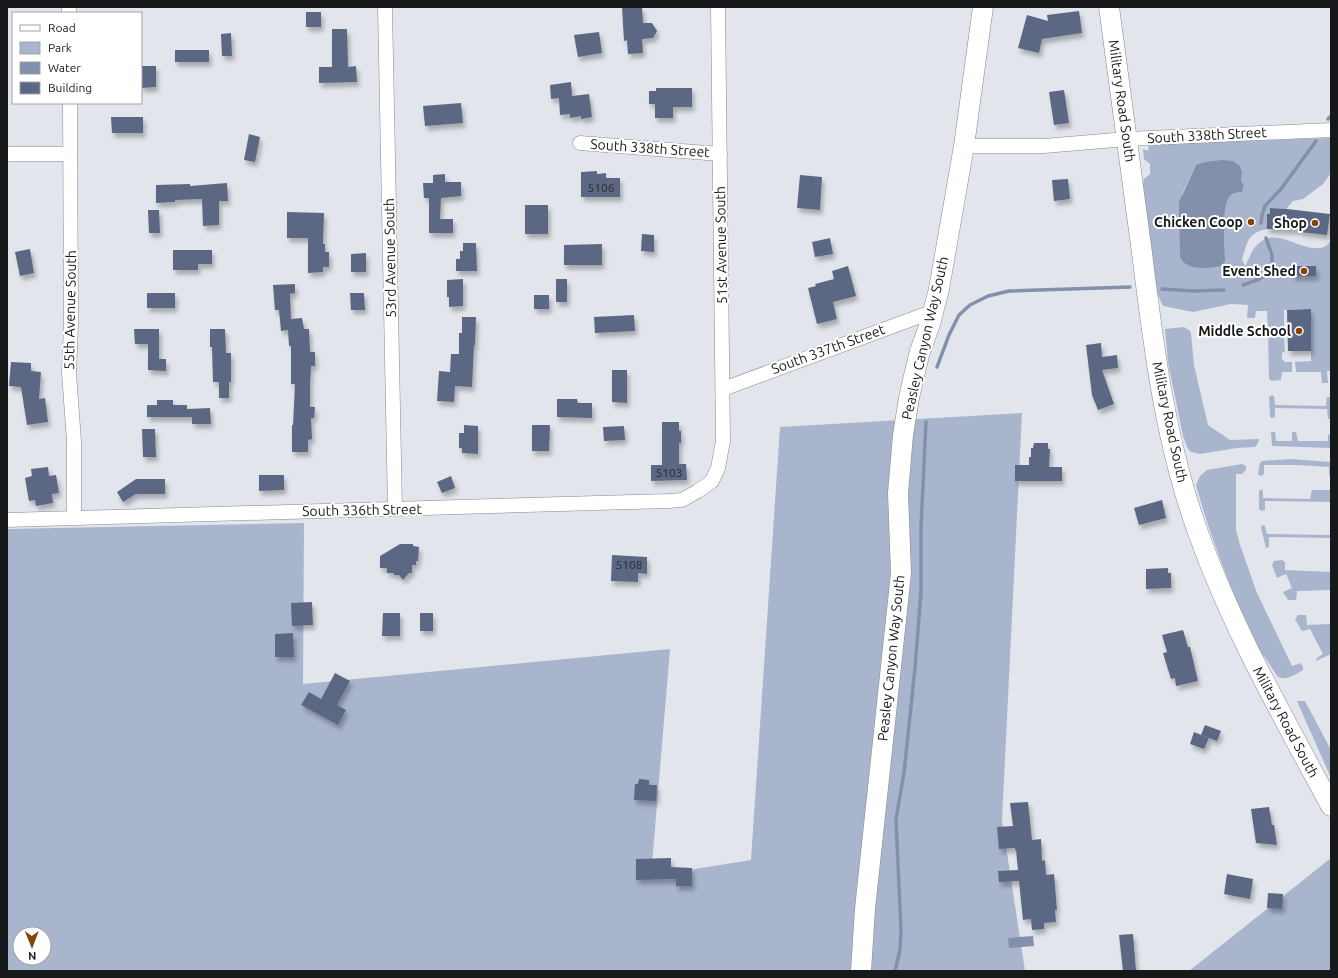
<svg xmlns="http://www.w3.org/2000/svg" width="1338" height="978" viewBox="0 0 1338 978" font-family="Ubuntu,sans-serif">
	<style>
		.green { fill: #a9b5cc; fill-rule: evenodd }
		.water { fill: #8290ac }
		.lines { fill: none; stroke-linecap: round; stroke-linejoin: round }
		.stream { stroke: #8290ac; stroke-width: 3.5 }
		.building { fill: #5b6883; filter: url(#shadow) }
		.street-casing { stroke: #86888e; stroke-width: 15 }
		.secondary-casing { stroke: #86888e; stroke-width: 21 }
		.street { stroke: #fff; stroke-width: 14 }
		.secondary { stroke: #fff; stroke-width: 20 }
		.poi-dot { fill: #83430a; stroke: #fff; stroke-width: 1.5 }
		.labels { text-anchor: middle; stroke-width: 4; stroke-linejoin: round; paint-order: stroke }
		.number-label { font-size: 12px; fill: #282c34 }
		.street-label { font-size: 14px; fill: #17181a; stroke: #fff }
		.poi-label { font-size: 14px; font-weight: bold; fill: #17181a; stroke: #fff; text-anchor: end }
	</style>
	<defs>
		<filter id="shadow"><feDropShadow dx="2.5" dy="4.5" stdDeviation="2" flood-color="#0004"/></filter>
	</defs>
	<rect width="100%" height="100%" fill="#e2e6ec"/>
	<g class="green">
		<path d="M1330 138 1331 173 1323 184 1303 199 1293 201 1286 209 1270 208V214H1267V229C1247 233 1248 242 1242 259L1245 266C1249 260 1251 251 1256 246 1277 223 1302 255 1324 247 1326 246 1329 243 1331 241V371H1327L1328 383H1322L1321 372H1296L1295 362 1311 361V309L1284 310V327L1281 330 1268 331 1267 311H1256L1255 318H1247L1248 305 1231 304 1193 312 1163 306 1155 288 1141 195 1144 179 1150 174V164L1144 159 1143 149 1148 151 1149 144ZM1196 165 1242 173 1241 180 1244 186 1242 192C1237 192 1233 193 1230 196 1221 205 1225 248 1225 261L1182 194Z"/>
		<polygon points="1184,327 1189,330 1191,333 1194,365 1208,425 1230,440 1259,439 1258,443 1255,447 1237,448 1200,454 1191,452 1188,449 1183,436 1168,362 1165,329"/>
		<polygon points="1281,334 1284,337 1285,351 1282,353 1282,359 1285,362 1292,362 1292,372 1282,372 1281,380 1272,381 1269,379 1268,334"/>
		<polygon points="1272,395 1274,396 1275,405 1326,406 1327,397 1331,397 1331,419 1328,419 1327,409 1275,408 1275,417 1271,418 1270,416 1269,397"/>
		<path d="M1022 413 1002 820 1025 971H7V529L304 523 303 684 670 649 651 876 751 860 780 427ZM20 934H44V958H20Z"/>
		<polygon points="1271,432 1275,432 1276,441 1292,441 1292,432 1296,432 1298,441 1328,441 1328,435 1331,434 1331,448 1272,446"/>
		<polygon points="1290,459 1331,462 1331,476 1329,475 1329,467 1297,465 1264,465 1264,474 1261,476 1258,474 1260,463 1262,461"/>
		<path d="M1242 464 1246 466V470L1242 474H1236V530L1240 545 1257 593 1292 666 1301 663 1303 667V670C1296 674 1287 681 1278 677L1264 656 1260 654C1235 599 1212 544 1196 485L1200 476 1207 470Z"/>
		<polygon points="1262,489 1263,491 1263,498 1310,499 1312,490 1331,490 1331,502 1265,501 1265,510 1261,511 1259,509 1259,491"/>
		<polygon points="1262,525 1265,526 1267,534 1331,535 1331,538 1269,537 1269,547 1266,548 1261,528"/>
		<polygon points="1282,560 1285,562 1285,570 1331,572 1331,590 1297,591 1296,600 1288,600 1283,592 1292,588 1286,574 1277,578 1272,565 1274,561"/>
		<polygon points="1298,615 1306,615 1307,625 1331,624 1331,654 1316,661 1317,658 1323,654 1310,629 1303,631 1301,630 1295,619"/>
		<polygon points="1297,701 1305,701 1331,750 1331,778"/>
		<polygon points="1331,858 1331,971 1189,971"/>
	</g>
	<g class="water">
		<path d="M1223 160 1233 161 1240 166 1242 173 1241 180 1244 186 1242 192C1238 192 1233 193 1230 196 1221 206 1225 247 1225 261L1221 266C1208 268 1187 272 1180 257L1179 202 1196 165C1205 161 1214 161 1223 160Z"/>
		<polygon points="1033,936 1034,946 1009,948 1008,938"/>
	</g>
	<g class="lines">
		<g class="stream">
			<polyline points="1328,119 1331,116"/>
			<polyline points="1261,223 1262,215 1265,206 1281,189 1316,141"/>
			<path d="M1243 285C1254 281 1265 278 1272 270V255L1266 238"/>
			<polyline points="1162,289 1193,291 1224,290"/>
			<polyline points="937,367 949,335 959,315 970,305 988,296 1009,291 1130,287"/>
			<polyline points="895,971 900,950 901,932 896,819 904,773 915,668 921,592 921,527 926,422"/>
		</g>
	</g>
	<g class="building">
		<polygon points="622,7 642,7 643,23 652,23 657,31 653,38 642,39 643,53 628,54 627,40 624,41"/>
		<polygon points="1079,11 1082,33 1042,39 1039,53 1018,48 1027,15 1048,21 1047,15"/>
		<rect x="306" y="12" width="15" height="15"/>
		<polygon points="332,29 347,29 348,67 356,66 357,82 319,83 319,67 332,67"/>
		<polygon points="599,32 602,53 578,57 574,35"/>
		<polygon points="231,33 232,56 222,56 221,34"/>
		<rect x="175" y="50" width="34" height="12"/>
		<polygon points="141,66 156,66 156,87 141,88"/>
		<polygon points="571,82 572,96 589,94 592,117 581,119 581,116 570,118 570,114 560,115 559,98 551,99 550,85"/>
		<polygon points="656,88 692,88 692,107 673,107 673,118 655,118 655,104 649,104 649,91 656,91"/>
		<polygon points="1064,90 1069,123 1054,125 1049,92"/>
		<polygon points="461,103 463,123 425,126 423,106"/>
		<polygon points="111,117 143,117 143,133 112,133"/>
		<polygon points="249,134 260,137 255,162 244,160"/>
		<polygon points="597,171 597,174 606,173 606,178 620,178 620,197 581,197 581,172"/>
		<polygon points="445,174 445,182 461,182 461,196 441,198 440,219 453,219 453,233 429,233 429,198 424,198 423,183 433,183 433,175"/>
		<polygon points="800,175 822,177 820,210 797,208"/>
		<polygon points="1068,179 1070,199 1054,201 1052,180"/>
		<polygon points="227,183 228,201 219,201 219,225 203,226 202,199 175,200 175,202 156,203 156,185 190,184 190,186"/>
		<rect x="525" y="205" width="23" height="29"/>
		<polygon points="1270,208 1287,209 1330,214 1327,235 1300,232 1300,230 1267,229 1267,214 1270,214"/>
		<polygon points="148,210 159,210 160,233 149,233"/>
		<polygon points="287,212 324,213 323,244 325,244 325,252 329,252 329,267 323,267 323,272 308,273 308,238 287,238"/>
		<polygon points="642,234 654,235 654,252 641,251"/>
		<polygon points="830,238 833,254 815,257 812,242"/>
		<polygon points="463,243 476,243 477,271 456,271 456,259 460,259 460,251 463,251"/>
		<polygon points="602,244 602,265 564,265 564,245"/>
		<polygon points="30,249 34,273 20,276 15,252"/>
		<polygon points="173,250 212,250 212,264 198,264 198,270 173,270"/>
		<polygon points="366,253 366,272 351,272 351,254"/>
		<polygon points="848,266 856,296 833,302 837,319 817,324 808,288 816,286 815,284 834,279 832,271"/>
		<rect x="1292" y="266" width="24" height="10"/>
		<polygon points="463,279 463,306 449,307 449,297 447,297 447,280"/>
		<rect x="556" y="279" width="11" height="23"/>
		<polygon points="295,284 295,293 290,294 291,319 302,318 304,329 309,329 310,352 315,352 315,366 311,366 310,384 310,407 315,407 314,418 311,418 312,439 308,440 308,452 292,452 292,425 293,425 295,384 291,384 291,346 289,346 288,330 281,331 279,310 275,310 273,285"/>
		<rect x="147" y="293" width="28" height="15"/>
		<polygon points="350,293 364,293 365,310 351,310"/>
		<rect x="534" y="295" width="15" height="14"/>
		<polygon points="1311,309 1311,351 1288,351 1287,310"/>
		<polygon points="634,315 635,331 595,333 594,317"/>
		<polygon points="462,317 476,317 475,345 474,345 472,387 455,386 454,402 437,401 439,371 450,372 451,354 459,354 459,333 462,333"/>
		<polygon points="134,329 159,329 159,359 166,359 166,371 148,370 148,344 135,344"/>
		<polygon points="210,329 225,329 226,353 231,353 231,382 229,382 229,398 219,398 219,382 213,382 212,347 210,347"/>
		<polygon points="1101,343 1102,357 1117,355 1118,368 1102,370 1114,404 1098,410 1092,395 1086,345"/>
		<polygon points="11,362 31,363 31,371 41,372 39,399 45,398 48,422 27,425 21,387 9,386"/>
		<polygon points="612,370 627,370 627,403 612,402"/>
		<polygon points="557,399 577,399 578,403 592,403 592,418 557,417"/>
		<polygon points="157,400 173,400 173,405 187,405 187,409 210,408 211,424 192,424 192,417 147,417 147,405 157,405"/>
		<polygon points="662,422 679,422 679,431 681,431 681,443 679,443 679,464 686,464 687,480 651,481 651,465 662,465"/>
		<polygon points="464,425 478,426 478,454 462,453 462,448 459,448 459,433 464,433"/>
		<polygon points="532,425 550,425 549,451 532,451"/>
		<polygon points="624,426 625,440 604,441 603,427"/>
		<polygon points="142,429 155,429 156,457 143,457"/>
		<polygon points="1034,443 1048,443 1048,449 1050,449 1049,467 1062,467 1062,481 1015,481 1015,465 1029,465 1029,457 1031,457 1031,448 1033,448"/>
		<polygon points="48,467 49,476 56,475 59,493 52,494 53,503 36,506 35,500 29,501 25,478 32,476 31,469"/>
		<polygon points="259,475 284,475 284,490 259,491"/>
		<polygon points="451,476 455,488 442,493 437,482"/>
		<polygon points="136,479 165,479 165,494 136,494 123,502 117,492"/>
		<polygon points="1162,500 1166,518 1139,525 1134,508"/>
		<polygon points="400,544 413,544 413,546 419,547 418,561 416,561 416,565 412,565 412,573 409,573 403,580 399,575 394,575 394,573 387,573 387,568 380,568 380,556"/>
		<polygon points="612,555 647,557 647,574 638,573 638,582 611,581"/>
		<polygon points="1168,568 1168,573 1171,573 1171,588 1146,589 1146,569"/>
		<polygon points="312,602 313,625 292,626 291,603"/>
		<polygon points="383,613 400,613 400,636 382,636"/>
		<rect x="420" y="613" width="13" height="18"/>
		<polygon points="1183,630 1188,647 1190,647 1198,681 1176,686 1175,678 1171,679 1163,653 1167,652 1162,635"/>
		<polygon points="293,633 294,657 275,657 275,634"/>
		<polygon points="335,673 350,681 337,705 346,710 338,725 301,705 309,692 321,699"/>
		<polygon points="1205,725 1221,731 1217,741 1201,735"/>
		<polygon points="1194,732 1209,738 1204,749 1190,744"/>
		<polygon points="639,779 649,780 649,785 657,785 656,801 634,800 635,784 638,784"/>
		<polygon points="1028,802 1032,840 1041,839 1042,861 1045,860 1046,875 1054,874 1057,910 1055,910 1056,922 1044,923 1044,929 1032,930 1031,919 1023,920 1019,881 999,882 998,871 1018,870 1016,850 1015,850 1015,848 999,849 997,827 1013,826 1010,803"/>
		<polygon points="1269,807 1272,825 1274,825 1277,845 1256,843 1251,809"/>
		<polygon points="671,858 671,867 692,868 692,886 676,886 676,879 636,880 636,859"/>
		<polygon points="1227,874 1253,879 1250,899 1224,894"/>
		<polygon points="1268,893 1283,894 1282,909 1267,908"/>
		<polygon points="1133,934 1136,971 1123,971 1119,935"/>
	</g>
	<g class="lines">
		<g class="street-casing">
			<g id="street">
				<polyline points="69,7 69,13"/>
				<polyline points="385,7 395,509"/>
				<polyline points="70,103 71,325 69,373 74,441 74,517"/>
				<polyline points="580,143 720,154"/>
				<polyline points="964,146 1044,146 1127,139 1331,130"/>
				<polyline points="7,154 70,154"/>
				<polyline points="723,389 934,311"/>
				<polyline points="7,520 668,501 682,500 698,491 712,481 718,468 723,441 718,7"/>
			</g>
		</g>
		<g class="secondary-casing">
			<g id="secondary">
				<path d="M1109 7C1120 89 1131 171 1142 253 1153 342 1164 432 1193 518 1227 619 1281 713 1331 806"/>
				<polyline points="861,971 865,909 901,573 898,493 903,435 909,398 913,380 920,351 930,324 939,289 964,146 983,7"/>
			</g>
		</g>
		<use href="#street" class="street"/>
		<use href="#secondary" class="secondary"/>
	</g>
	<g class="poi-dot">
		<circle cx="1251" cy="222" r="4"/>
		<circle cx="1315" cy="223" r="4"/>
		<circle cx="1304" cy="271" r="4"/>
		<circle cx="1299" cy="331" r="4"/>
	</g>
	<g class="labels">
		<g class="number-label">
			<text x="601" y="192">5106</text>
			<text x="669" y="477">5103</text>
			<text x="629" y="569">5108</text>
		</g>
		<g class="street-label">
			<text transform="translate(1122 101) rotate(82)" y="5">Military Road South</text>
			<text transform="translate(1207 135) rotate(-3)" y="5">South 338th Street</text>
			<text transform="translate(650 148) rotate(4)" y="5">South 338th Street</text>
			<text transform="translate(721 245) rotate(-91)" y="5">51st Avenue South</text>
			<text transform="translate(390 258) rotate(-91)" y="5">53rd Avenue South</text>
			<text transform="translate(70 310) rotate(-89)" y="5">55th Avenue South</text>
			<text transform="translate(925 338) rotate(-77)" y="5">Peasley Canyon Way South</text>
			<text transform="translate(828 349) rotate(-20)" y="5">South 337th Street</text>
			<text transform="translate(1170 422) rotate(78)" y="5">Military Road South</text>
			<text transform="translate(362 510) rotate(-1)" y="5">South 336th Street</text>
			<text transform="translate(891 658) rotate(-84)" y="5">Peasley Canyon Way South</text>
			<text transform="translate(1286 722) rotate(62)" y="5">Military Road South</text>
		</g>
		<g class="poi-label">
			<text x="1243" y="227">Chicken Coop</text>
			<text x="1307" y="228">Shop</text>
			<text x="1296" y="276">Event Shed</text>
			<text x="1291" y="336">Middle School</text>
		</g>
	</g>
	<rect width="1338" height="978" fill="none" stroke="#17181a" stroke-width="16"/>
	<rect x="12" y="12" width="130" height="92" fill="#ffffff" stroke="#a2a3a3"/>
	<rect x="20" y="25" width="20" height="6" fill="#ffffff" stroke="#a2a3a3"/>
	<text x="48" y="32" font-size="12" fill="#17181a">Road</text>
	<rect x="20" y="42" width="20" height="12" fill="#a9b5cc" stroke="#a2a3a3"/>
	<text x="48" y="52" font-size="12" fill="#17181a">Park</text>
	<rect x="20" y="62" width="20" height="12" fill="#8290ac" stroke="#a2a3a3"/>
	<text x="48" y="72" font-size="12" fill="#17181a">Water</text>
	<rect x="20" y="82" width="20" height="12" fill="#5b6883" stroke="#a2a3a3"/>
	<text x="48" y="92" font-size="12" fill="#17181a">Building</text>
	<g transform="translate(32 946) rotate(179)"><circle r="19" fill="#ffffff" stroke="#a2a3a3"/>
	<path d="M0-3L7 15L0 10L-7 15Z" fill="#83430a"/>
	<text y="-6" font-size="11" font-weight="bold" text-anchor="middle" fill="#17181a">N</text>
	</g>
</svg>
